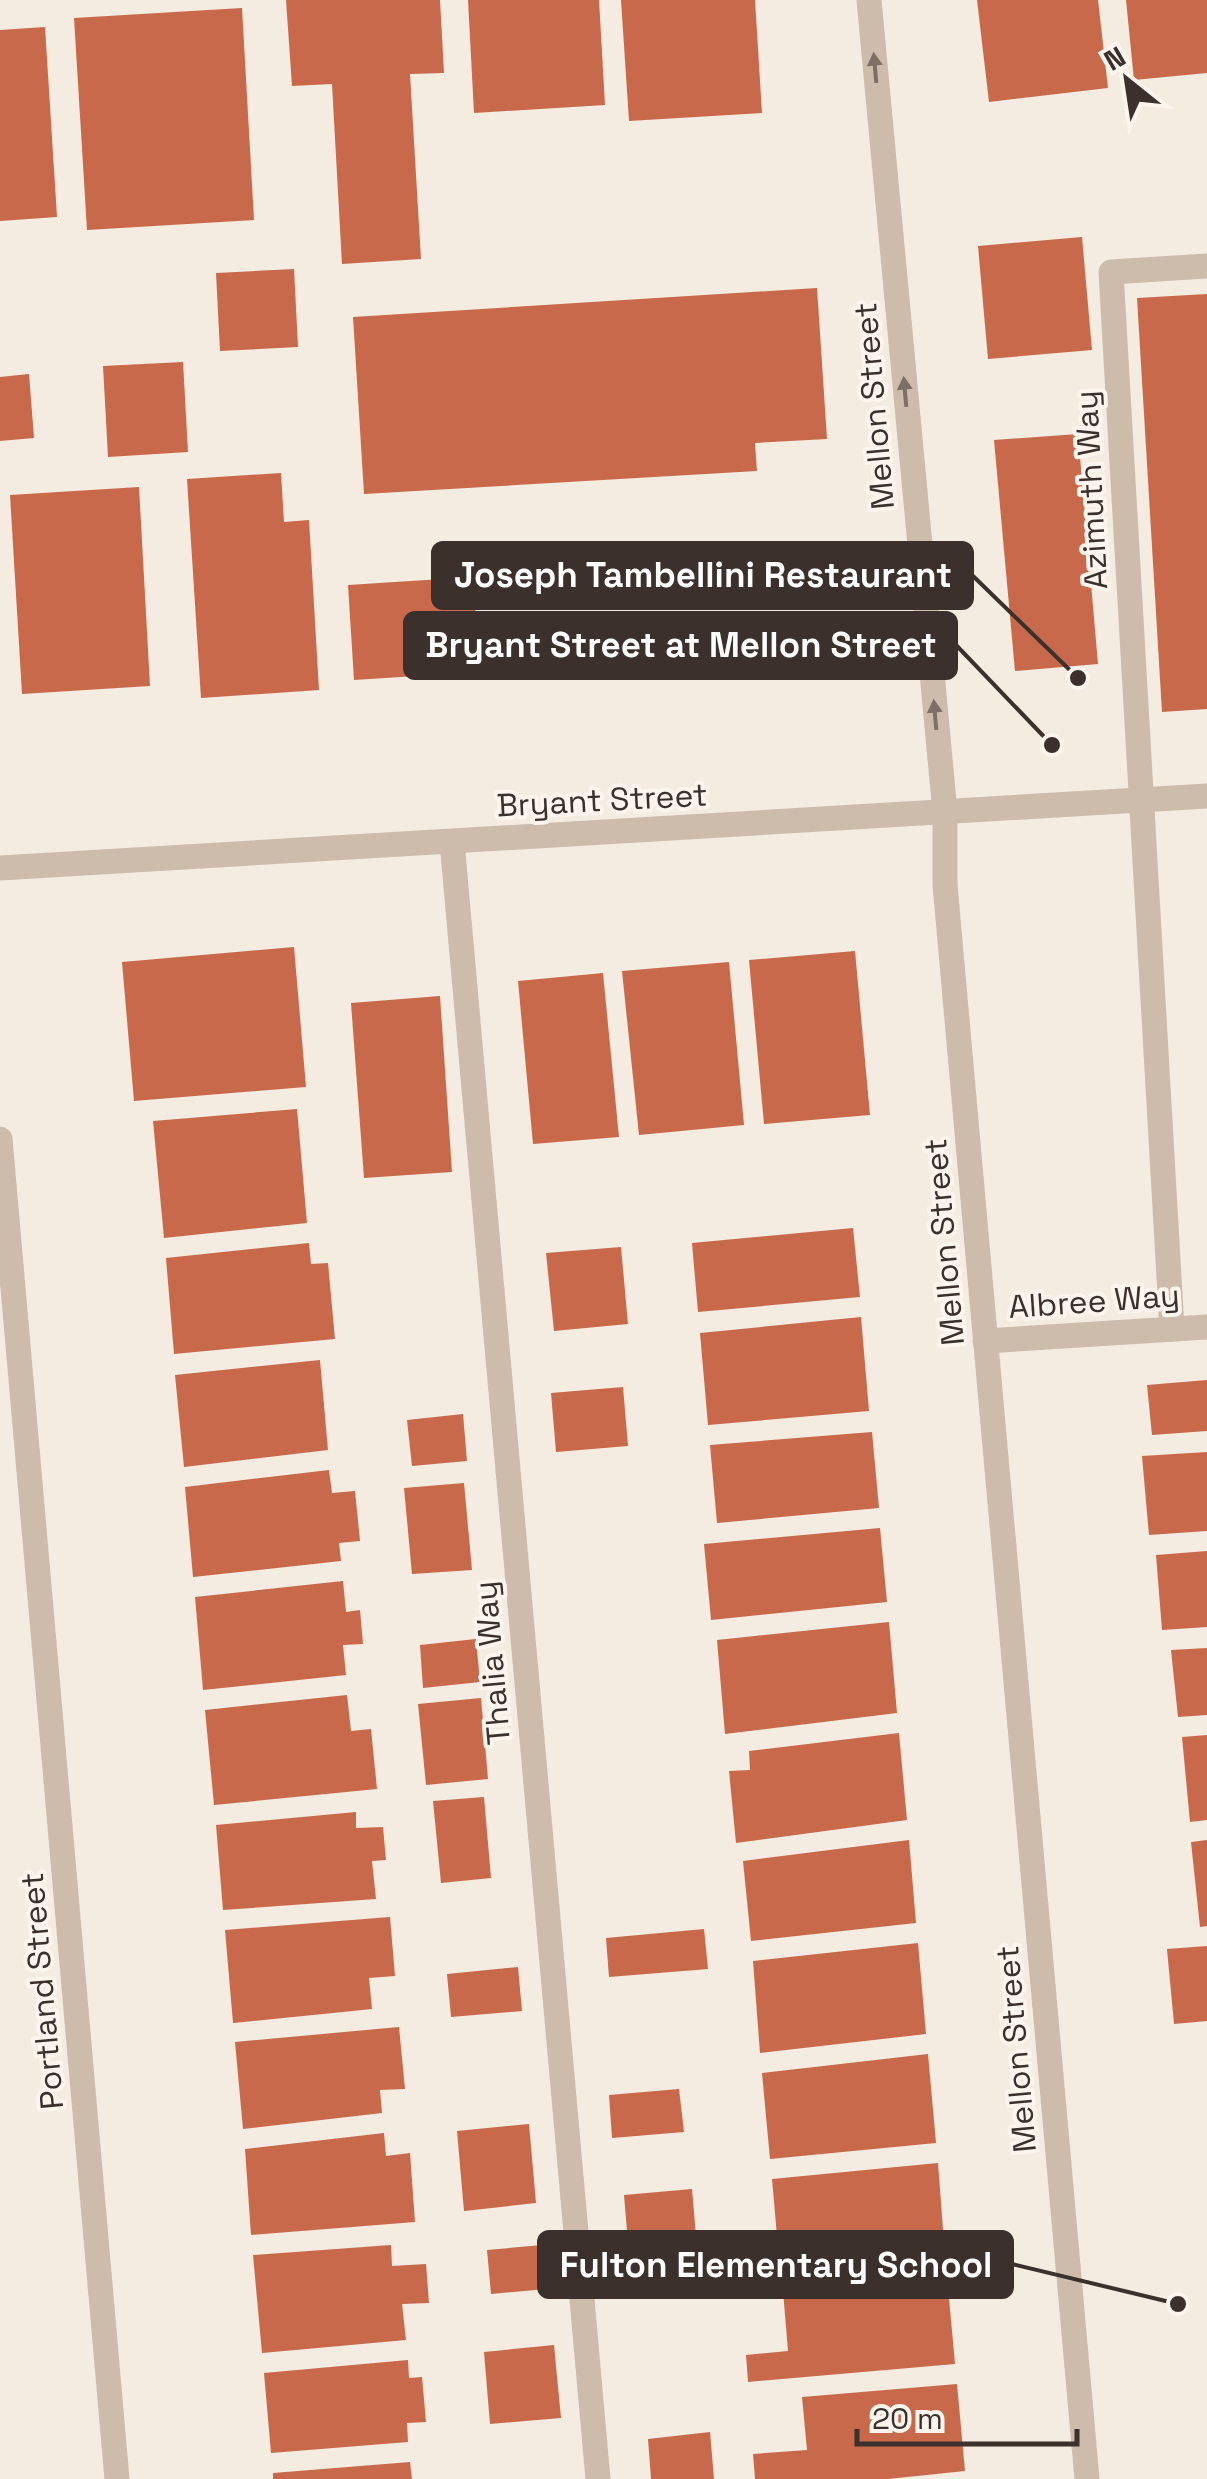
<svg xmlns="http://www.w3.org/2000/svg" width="1207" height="2479" viewBox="0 0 1207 2479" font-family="'Space Grotesk',sans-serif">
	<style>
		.building { fill: #c8694b }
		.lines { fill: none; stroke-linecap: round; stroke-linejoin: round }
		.lane { stroke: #cdbbac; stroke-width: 25 }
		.street { stroke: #cdbbac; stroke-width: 25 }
		.oneway { fill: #7d6f65 }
		.labels { text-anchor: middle; stroke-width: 8; stroke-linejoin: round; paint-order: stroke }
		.street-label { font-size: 32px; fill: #3b302b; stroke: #fbf5ee }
		.leader { fill: none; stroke: #3b302b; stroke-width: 4 }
		.callout-dot { fill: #3b302b; stroke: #fbf5ee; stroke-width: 4 }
		.callout { fill: #3b302b; stroke: #3b302b; stroke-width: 4 }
		.callout-label { font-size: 35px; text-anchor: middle; font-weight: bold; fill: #fff }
	</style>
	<rect width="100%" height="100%" fill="#f4ebe1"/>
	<g class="building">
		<polygon points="286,0 440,0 444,73 410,74 421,259 342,264 332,84 292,86"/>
		<polygon points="468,0 599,0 605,105 474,113"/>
		<polygon points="621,0 755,0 762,113 629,121"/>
		<polygon points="977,0 1098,0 1108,88 989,102"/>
		<polygon points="1126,0 1207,0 1207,73 1134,80"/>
		<polygon points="242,8 254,220 87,230 74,18"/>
		<polygon points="45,27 57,217 0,221 0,30"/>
		<polygon points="1082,237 1092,350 988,359 978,246"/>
		<polygon points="294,269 298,347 220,351 216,273"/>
		<polygon points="817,288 827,439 755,443 757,471 364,494 353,317"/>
		<polygon points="1207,294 1207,709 1162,712 1137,298"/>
		<polygon points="183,362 188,452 108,457 103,366"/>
		<polygon points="29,374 34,438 0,441 0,377"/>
		<polygon points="1078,434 1098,664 1015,671 994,440"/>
		<polygon points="281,473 284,522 309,520 319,690 201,698 187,479"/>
		<polygon points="139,487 150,686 22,694 10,495"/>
		<polygon points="473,577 480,672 354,680 348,585"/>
		<polygon points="294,947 306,1087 134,1101 122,962"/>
		<polygon points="855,951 870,1115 764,1124 749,960"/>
		<polygon points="729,962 744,1125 639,1135 622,971"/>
		<polygon points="603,973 619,1137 533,1144 518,981"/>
		<polygon points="440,996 452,1172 364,1178 351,1003"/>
		<polygon points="297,1109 307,1223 164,1238 153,1121"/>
		<polygon points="853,1228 860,1297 698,1312 692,1243"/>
		<polygon points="309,1243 311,1264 328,1263 335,1339 174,1354 166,1258"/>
		<polygon points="621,1247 628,1324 554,1331 546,1253"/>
		<polygon points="861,1317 869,1411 708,1425 700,1333"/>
		<polygon points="320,1360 328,1450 184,1467 175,1375"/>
		<polygon points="1207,1380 1207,1431 1152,1435 1147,1385"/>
		<polygon points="623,1387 628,1446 556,1452 551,1393"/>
		<polygon points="463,1414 467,1461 412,1466 407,1420"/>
		<polygon points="872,1432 879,1508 717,1523 710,1445"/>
		<polygon points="1207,1452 1207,1531 1149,1535 1142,1456"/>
		<polygon points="329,1470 332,1493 355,1491 360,1541 339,1543 341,1561 193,1577 185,1487"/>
		<polygon points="464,1483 472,1570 412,1574 404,1488"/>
		<polygon points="880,1528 887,1602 711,1620 704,1544"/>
		<polygon points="1207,1551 1207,1627 1162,1630 1156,1555"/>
		<polygon points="343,1581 346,1612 360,1610 363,1644 343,1645 346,1675 203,1690 195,1597"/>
		<polygon points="889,1622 897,1713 725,1734 717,1640"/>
		<polygon points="476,1639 480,1682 423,1688 420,1645"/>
		<polygon points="1207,1648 1207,1715 1178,1717 1171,1650"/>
		<polygon points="347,1695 351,1731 371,1729 377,1789 214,1805 205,1710"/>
		<polygon points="481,1698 488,1779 426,1785 418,1704"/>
		<polygon points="899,1733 907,1820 736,1843 729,1771 750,1770 749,1751"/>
		<polygon points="1207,1735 1207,1820 1190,1822 1182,1737"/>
		<polygon points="484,1797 491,1878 441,1883 433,1801"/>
		<polygon points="356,1812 356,1828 383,1827 386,1860 372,1861 376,1899 223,1910 216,1825"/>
		<polygon points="909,1840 916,1923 751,1941 743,1861"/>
		<polygon points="1207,1840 1207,1926 1200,1927 1191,1842"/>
		<polygon points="390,1917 395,1976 369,1978 372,2009 233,2023 225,1930"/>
		<polygon points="704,1929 708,1969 609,1977 606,1938"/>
		<polygon points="918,1943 926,2034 760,2053 753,1961"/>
		<polygon points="1207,1946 1207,2021 1174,2024 1167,1949"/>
		<polygon points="518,1967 522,2011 451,2017 447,1974"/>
		<polygon points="399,2027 405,2089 380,2090 382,2113 243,2129 235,2042"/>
		<polygon points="928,2054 936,2143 770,2159 762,2073"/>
		<polygon points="679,2089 684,2132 612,2138 609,2095"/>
		<polygon points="529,2124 536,2203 464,2211 457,2131"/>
		<polygon points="384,2133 386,2156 410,2153 415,2222 251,2235 245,2149"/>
		<polygon points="938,2163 945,2256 745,2274 742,2239 777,2236 772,2179"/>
		<polygon points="692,2189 696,2236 628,2243 624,2195"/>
		<polygon points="553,2244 557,2288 491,2294 487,2250"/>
		<polygon points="391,2245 392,2266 426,2264 429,2303 402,2304 406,2340 262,2353 253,2255"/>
		<polygon points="947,2276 955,2364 748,2382 746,2355 788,2351 783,2291"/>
		<polygon points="554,2345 561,2418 490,2424 484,2352"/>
		<polygon points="408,2360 409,2378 422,2377 426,2422 407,2423 408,2442 271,2453 264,2373"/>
		<polygon points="957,2384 965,2471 888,2479 755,2479 753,2454 807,2450 802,2397"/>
		<polygon points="710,2432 714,2479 651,2479 648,2439"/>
		<polygon points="410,2462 412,2479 273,2479 273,2473"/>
	</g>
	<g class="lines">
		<g class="lane">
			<polyline points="452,842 598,2479"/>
			<polyline points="1172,1329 1111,272 1207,266"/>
			<polyline points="985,1341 1207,1327"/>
		</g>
		<g class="street">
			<polyline points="869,0 945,812 945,885 1087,2479"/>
			<polyline points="0,868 1207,796"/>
			<polyline points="0,1139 117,2479"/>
		</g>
	</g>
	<defs><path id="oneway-solid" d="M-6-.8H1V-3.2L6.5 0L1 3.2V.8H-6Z" transform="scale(2.5)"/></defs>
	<g class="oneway">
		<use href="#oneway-solid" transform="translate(875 68) rotate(-95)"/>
		<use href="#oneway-solid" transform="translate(905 392) rotate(-95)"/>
		<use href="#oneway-solid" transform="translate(935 715) rotate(-95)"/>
	</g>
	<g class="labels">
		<g class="street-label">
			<text transform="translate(874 406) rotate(-95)" y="11">Mellon Street</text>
			<text transform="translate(1091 490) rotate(-93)" y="11">Azimuth Way</text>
			<text transform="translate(602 800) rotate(-3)" y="11">Bryant Street</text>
			<text transform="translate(944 1242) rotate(-95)" y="11">Mellon Street</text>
			<text transform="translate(1094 1301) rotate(-4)" y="11">Albree Way</text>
			<text transform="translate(492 1663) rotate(-95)" y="11">Thalia Way</text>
			<text transform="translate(42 1991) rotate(-95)" y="11">Portland Street</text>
			<text transform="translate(1016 2049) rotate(-95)" y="11">Mellon Street</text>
		</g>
	</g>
	<path class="leader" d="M1078 678L972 575M1052 745L956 645M1178 2304L1012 2264"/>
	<g class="callout-dot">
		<circle cx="1078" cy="678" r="10"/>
		<circle cx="1052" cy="745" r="10"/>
		<circle cx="1178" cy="2304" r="10"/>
	</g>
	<g class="callout">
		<rect x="433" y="543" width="539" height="65" rx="10"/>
		<rect x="405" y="613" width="551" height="65" rx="10"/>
		<rect x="539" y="2232" width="473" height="65" rx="10"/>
	</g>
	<g class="callout-label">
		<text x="703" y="587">Joseph Tambellini Restaurant</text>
		<text x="681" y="657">Bryant Street at Mellon Street</text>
		<text x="776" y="2277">Fulton Elementary School</text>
	</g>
	<g transform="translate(1127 80) rotate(330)" stroke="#fbf5ee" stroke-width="8" paint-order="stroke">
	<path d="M0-8L18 38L0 25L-18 38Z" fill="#3b302b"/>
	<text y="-15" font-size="28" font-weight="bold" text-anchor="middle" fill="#3b302b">N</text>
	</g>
	<path d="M857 2429v15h220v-15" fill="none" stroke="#3b302b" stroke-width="5"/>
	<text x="872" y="2429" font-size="30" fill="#3b302b" stroke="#fbf5ee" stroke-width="8" paint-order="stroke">20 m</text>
</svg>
